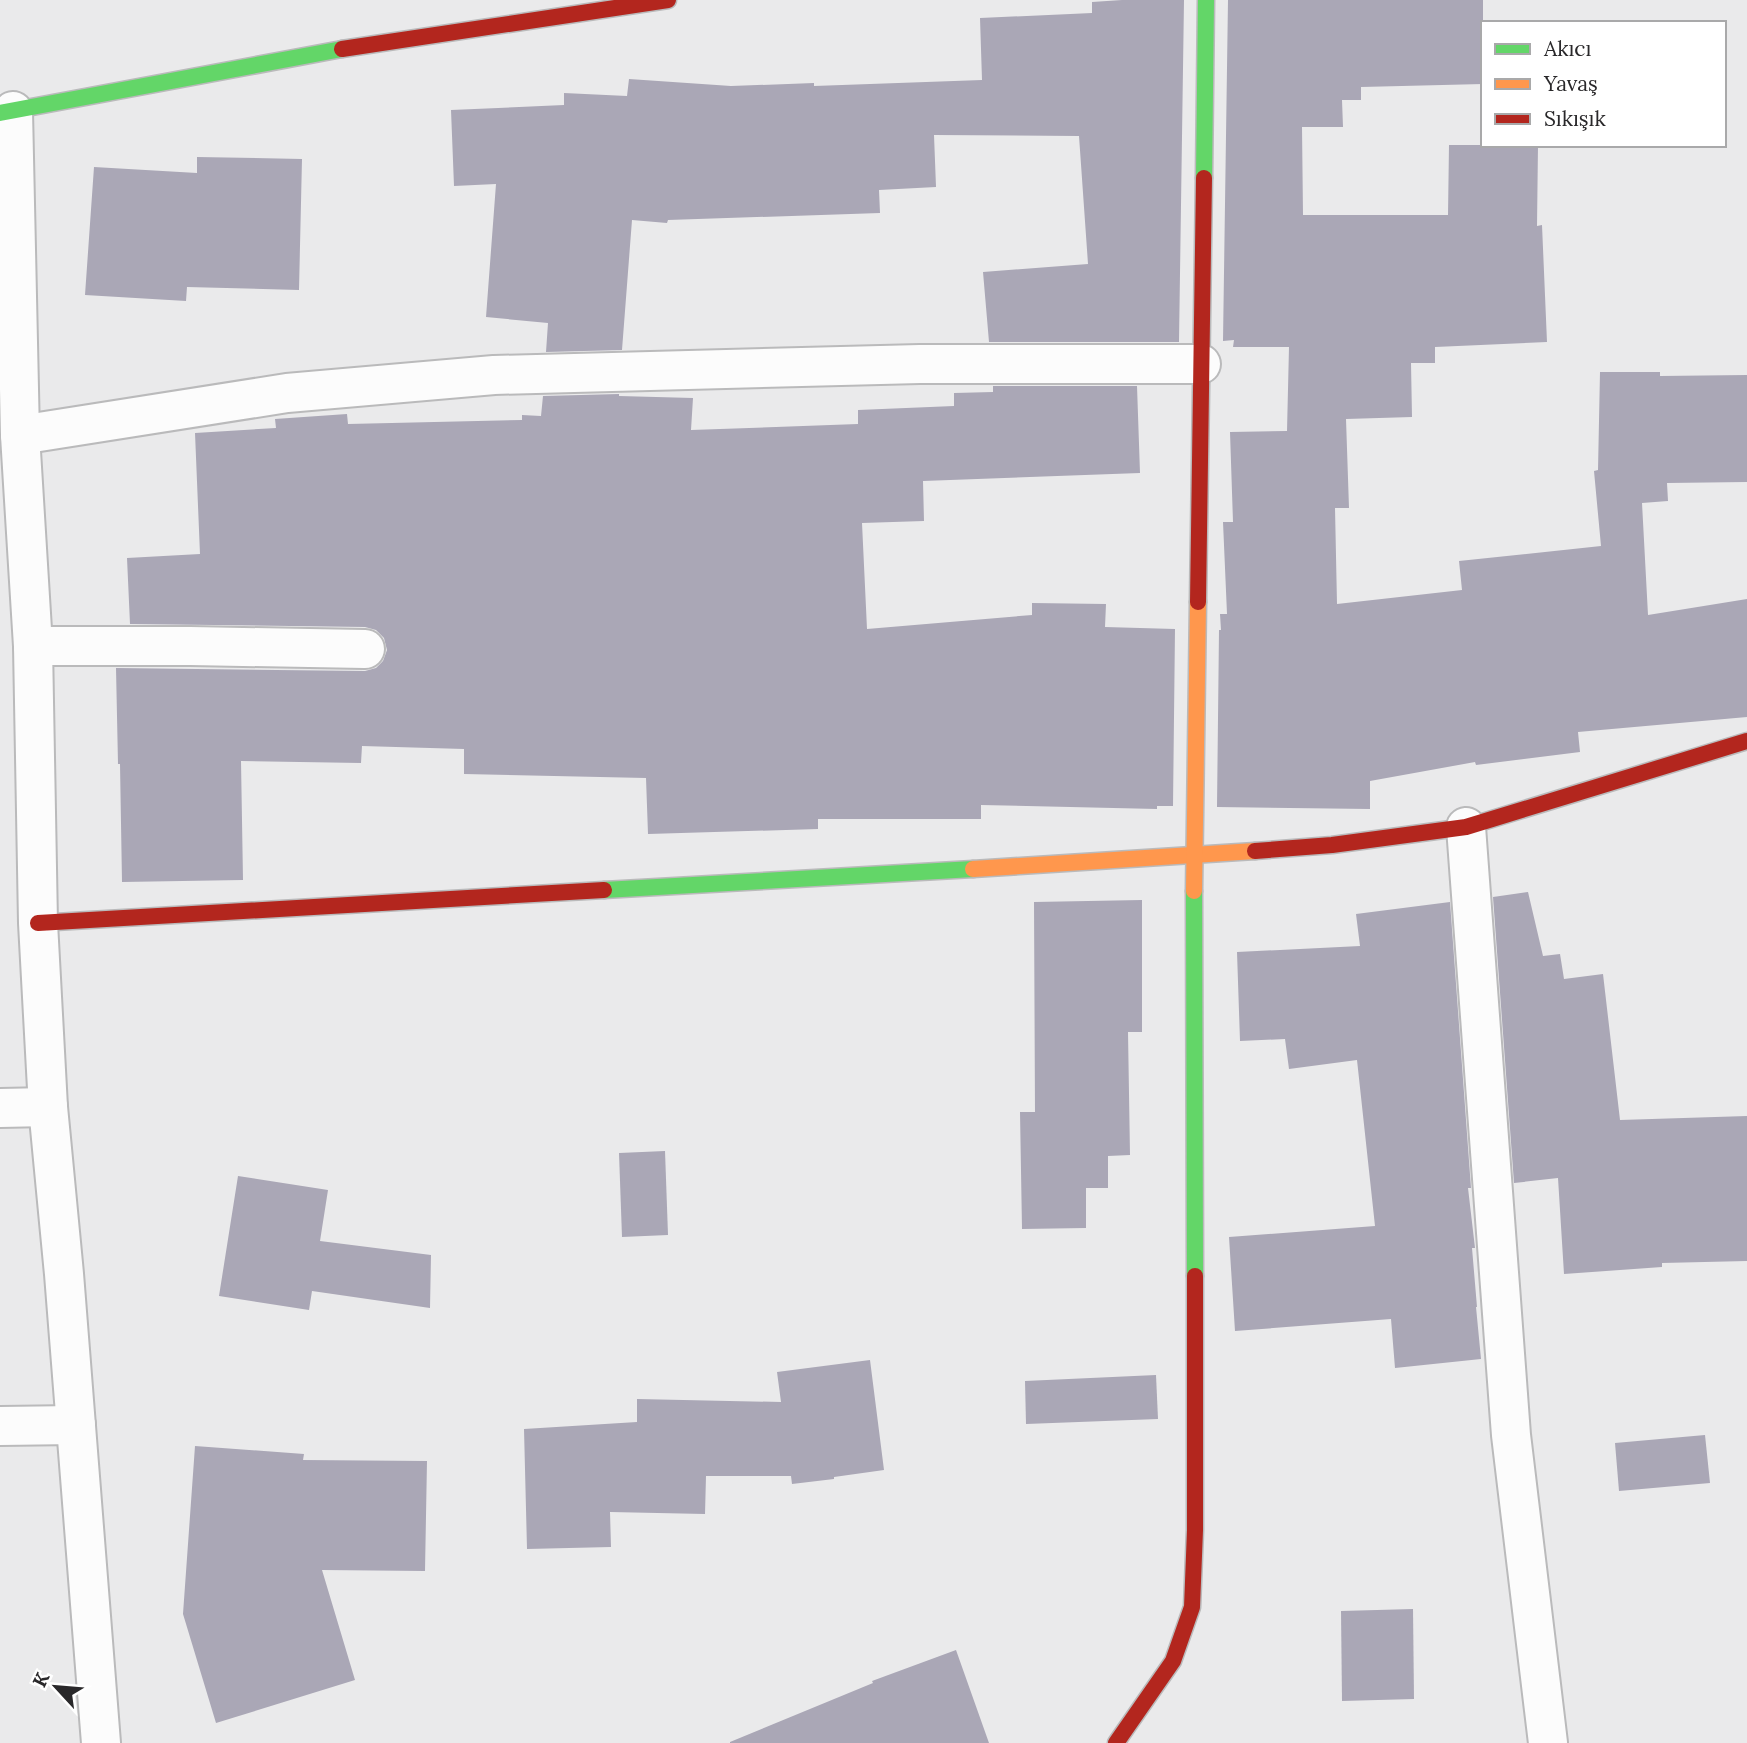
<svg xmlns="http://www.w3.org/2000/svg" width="1747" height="1743" viewBox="0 0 1747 1743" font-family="Lora,serif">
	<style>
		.building { fill: #aaa7b6 }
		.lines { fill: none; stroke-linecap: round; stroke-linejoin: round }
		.street-casing { stroke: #bababb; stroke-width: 42 }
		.fast-casing { stroke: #bababb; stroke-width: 19 }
		.slow-casing { stroke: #bababb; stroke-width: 19 }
		.jam-casing { stroke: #bababb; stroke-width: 19 }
		.street { stroke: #fcfcfc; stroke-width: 38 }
		.fast { stroke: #63d668; stroke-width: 16 }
		.slow { stroke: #ff974d; stroke-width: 16 }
		.jam { stroke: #b3261e; stroke-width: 16 }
	</style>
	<rect width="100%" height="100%" fill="#eaeaeb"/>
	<g class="building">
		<polygon points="1122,0 1184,0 1179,342 989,342 983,272 1088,264 1079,136 934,135 936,187 879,190 880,213 668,220 667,223 632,220 622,350 546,352 548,323 486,317 496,184 454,186 451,110 564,105 564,93 627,96 629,79 731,86 814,83 814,86 982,80 980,18 1092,13 1092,2"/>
		<polygon points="1228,0 1483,0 1483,84 1361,87 1361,100 1342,100 1343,127 1302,127 1303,215 1448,215 1449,145 1538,145 1537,226 1542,225 1547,342 1435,347 1435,363 1411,363 1412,417 1346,419 1349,508 1335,508 1337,604 1462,590 1459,561 1601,546 1594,471 1598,470 1600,372 1660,372 1660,376 1747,375 1747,482 1667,483 1668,501 1642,503 1648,615 1747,599 1747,717 1578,732 1580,752 1476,765 1475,762 1370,781 1370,809 1217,807 1219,630 1221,630 1220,614 1227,614 1223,522 1233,522 1230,432 1287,431 1289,347 1233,347 1234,340 1223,341"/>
		<polygon points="197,157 302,159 299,290 187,287 186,301 85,295 94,167 197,173"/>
		<polygon points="993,386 1137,386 1140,473 923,481 924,521 862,523 867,629 1032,615 1032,603 1106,604 1105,627 1175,629 1173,806 1157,806 1157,809 981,805 981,819 818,819 818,829 648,834 646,778 464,774 464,749 362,746 361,763 241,761 243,880 122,882 120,764 118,764 116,668 365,671 376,668 383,661 387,650 384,638 376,630 365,627 130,624 127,558 200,554 195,433 276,428 275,419 347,414 348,424 522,420 522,415 541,416 543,396 619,394 619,396 693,398 691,430 858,424 858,410 954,406 954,393 993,392"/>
		<polygon points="1528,892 1543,956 1560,954 1564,979 1603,974 1620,1120 1747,1116 1747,1261 1662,1263 1662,1267 1564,1274 1558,1178 1514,1183 1493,897"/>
		<polygon points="1142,900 1142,1032 1128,1032 1130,1155 1108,1156 1108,1188 1086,1188 1086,1228 1022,1229 1020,1112 1035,1112 1034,902"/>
		<polygon points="1450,902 1471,1188 1468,1188 1475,1248 1472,1248 1477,1307 1476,1307 1481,1359 1395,1368 1391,1319 1235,1331 1229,1237 1375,1226 1357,1060 1289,1069 1285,1039 1240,1041 1237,952 1360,946 1356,914"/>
		<polygon points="665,1151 668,1235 622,1237 619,1153"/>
		<polygon points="238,1176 328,1190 320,1241 431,1255 430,1308 312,1291 309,1310 219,1296"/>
		<polygon points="870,1360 884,1470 834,1477 834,1479 792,1484 791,1476 706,1476 705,1514 610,1512 611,1547 527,1549 524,1429 637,1422 637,1399 781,1402 777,1372"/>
		<polygon points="1156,1375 1158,1419 1026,1424 1025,1381"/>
		<polygon points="1705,1435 1710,1483 1619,1491 1615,1443"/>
		<polygon points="195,1446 304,1454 303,1460 427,1461 425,1571 322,1570 355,1680 216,1723 183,1614"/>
		<polygon points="1413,1609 1414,1699 1342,1701 1341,1611"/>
		<polygon points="956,1650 989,1743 730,1743 730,1742 873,1683 872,1681"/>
	</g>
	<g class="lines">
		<g class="street-casing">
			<g id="street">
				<polyline points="13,111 20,435 33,646 38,923 48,1107 64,1274 101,1743"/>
				<polyline points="20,435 287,393 494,375 920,364 1201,364"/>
				<polyline points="33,646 190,646 365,649"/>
				<polyline points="1466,827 1511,1435 1548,1743"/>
				<polyline points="0,1108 48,1107"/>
				<polyline points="0,1426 76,1425"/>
			</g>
		</g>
		<g class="fast-casing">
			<g id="fast">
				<polyline points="0,113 342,49"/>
				<polyline points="1204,178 1206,0"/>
				<polyline points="604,890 973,869"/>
				<polyline points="1194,891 1195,1276"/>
			</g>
		</g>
		<g class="slow-casing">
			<g id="slow">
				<polyline points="973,869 1255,851"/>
				<polyline points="1194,891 1198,602"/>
			</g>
		</g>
		<g class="jam-casing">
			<g id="jam">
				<polyline points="342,49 668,0"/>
				<polyline points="1198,602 1204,178"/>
				<polyline points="1255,851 1332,845 1466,827 1747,741"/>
				<polyline points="38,923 604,890"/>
				<polyline points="1116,1743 1173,1661 1192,1607 1195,1530 1195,1276"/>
			</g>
		</g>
		<use href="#street" class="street"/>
		<use href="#fast" class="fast"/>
		<use href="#slow" class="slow"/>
		<use href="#jam" class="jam"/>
	</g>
	<rect x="1481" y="21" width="245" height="126" fill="#ffffff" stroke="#a9a9aa" stroke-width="2"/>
	<rect x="1495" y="44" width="35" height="10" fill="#63d668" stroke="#a9a9aa" stroke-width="2"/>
	<text x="1544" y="56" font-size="21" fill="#29282a">Akıcı</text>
	<rect x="1495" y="79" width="35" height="10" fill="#ff974d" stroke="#a9a9aa" stroke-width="2"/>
	<text x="1544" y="91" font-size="21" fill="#29282a">Yavaş</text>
	<rect x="1495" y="114" width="35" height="10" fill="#b3261e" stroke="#a9a9aa" stroke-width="2"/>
	<text x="1544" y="126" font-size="21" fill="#29282a">Sıkışık</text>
	<g transform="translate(56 1687) rotate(296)" stroke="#ffffff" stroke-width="5" paint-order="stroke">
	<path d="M0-5L12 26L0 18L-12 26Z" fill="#29282a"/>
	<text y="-10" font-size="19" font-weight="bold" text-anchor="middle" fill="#29282a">K</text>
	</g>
</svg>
